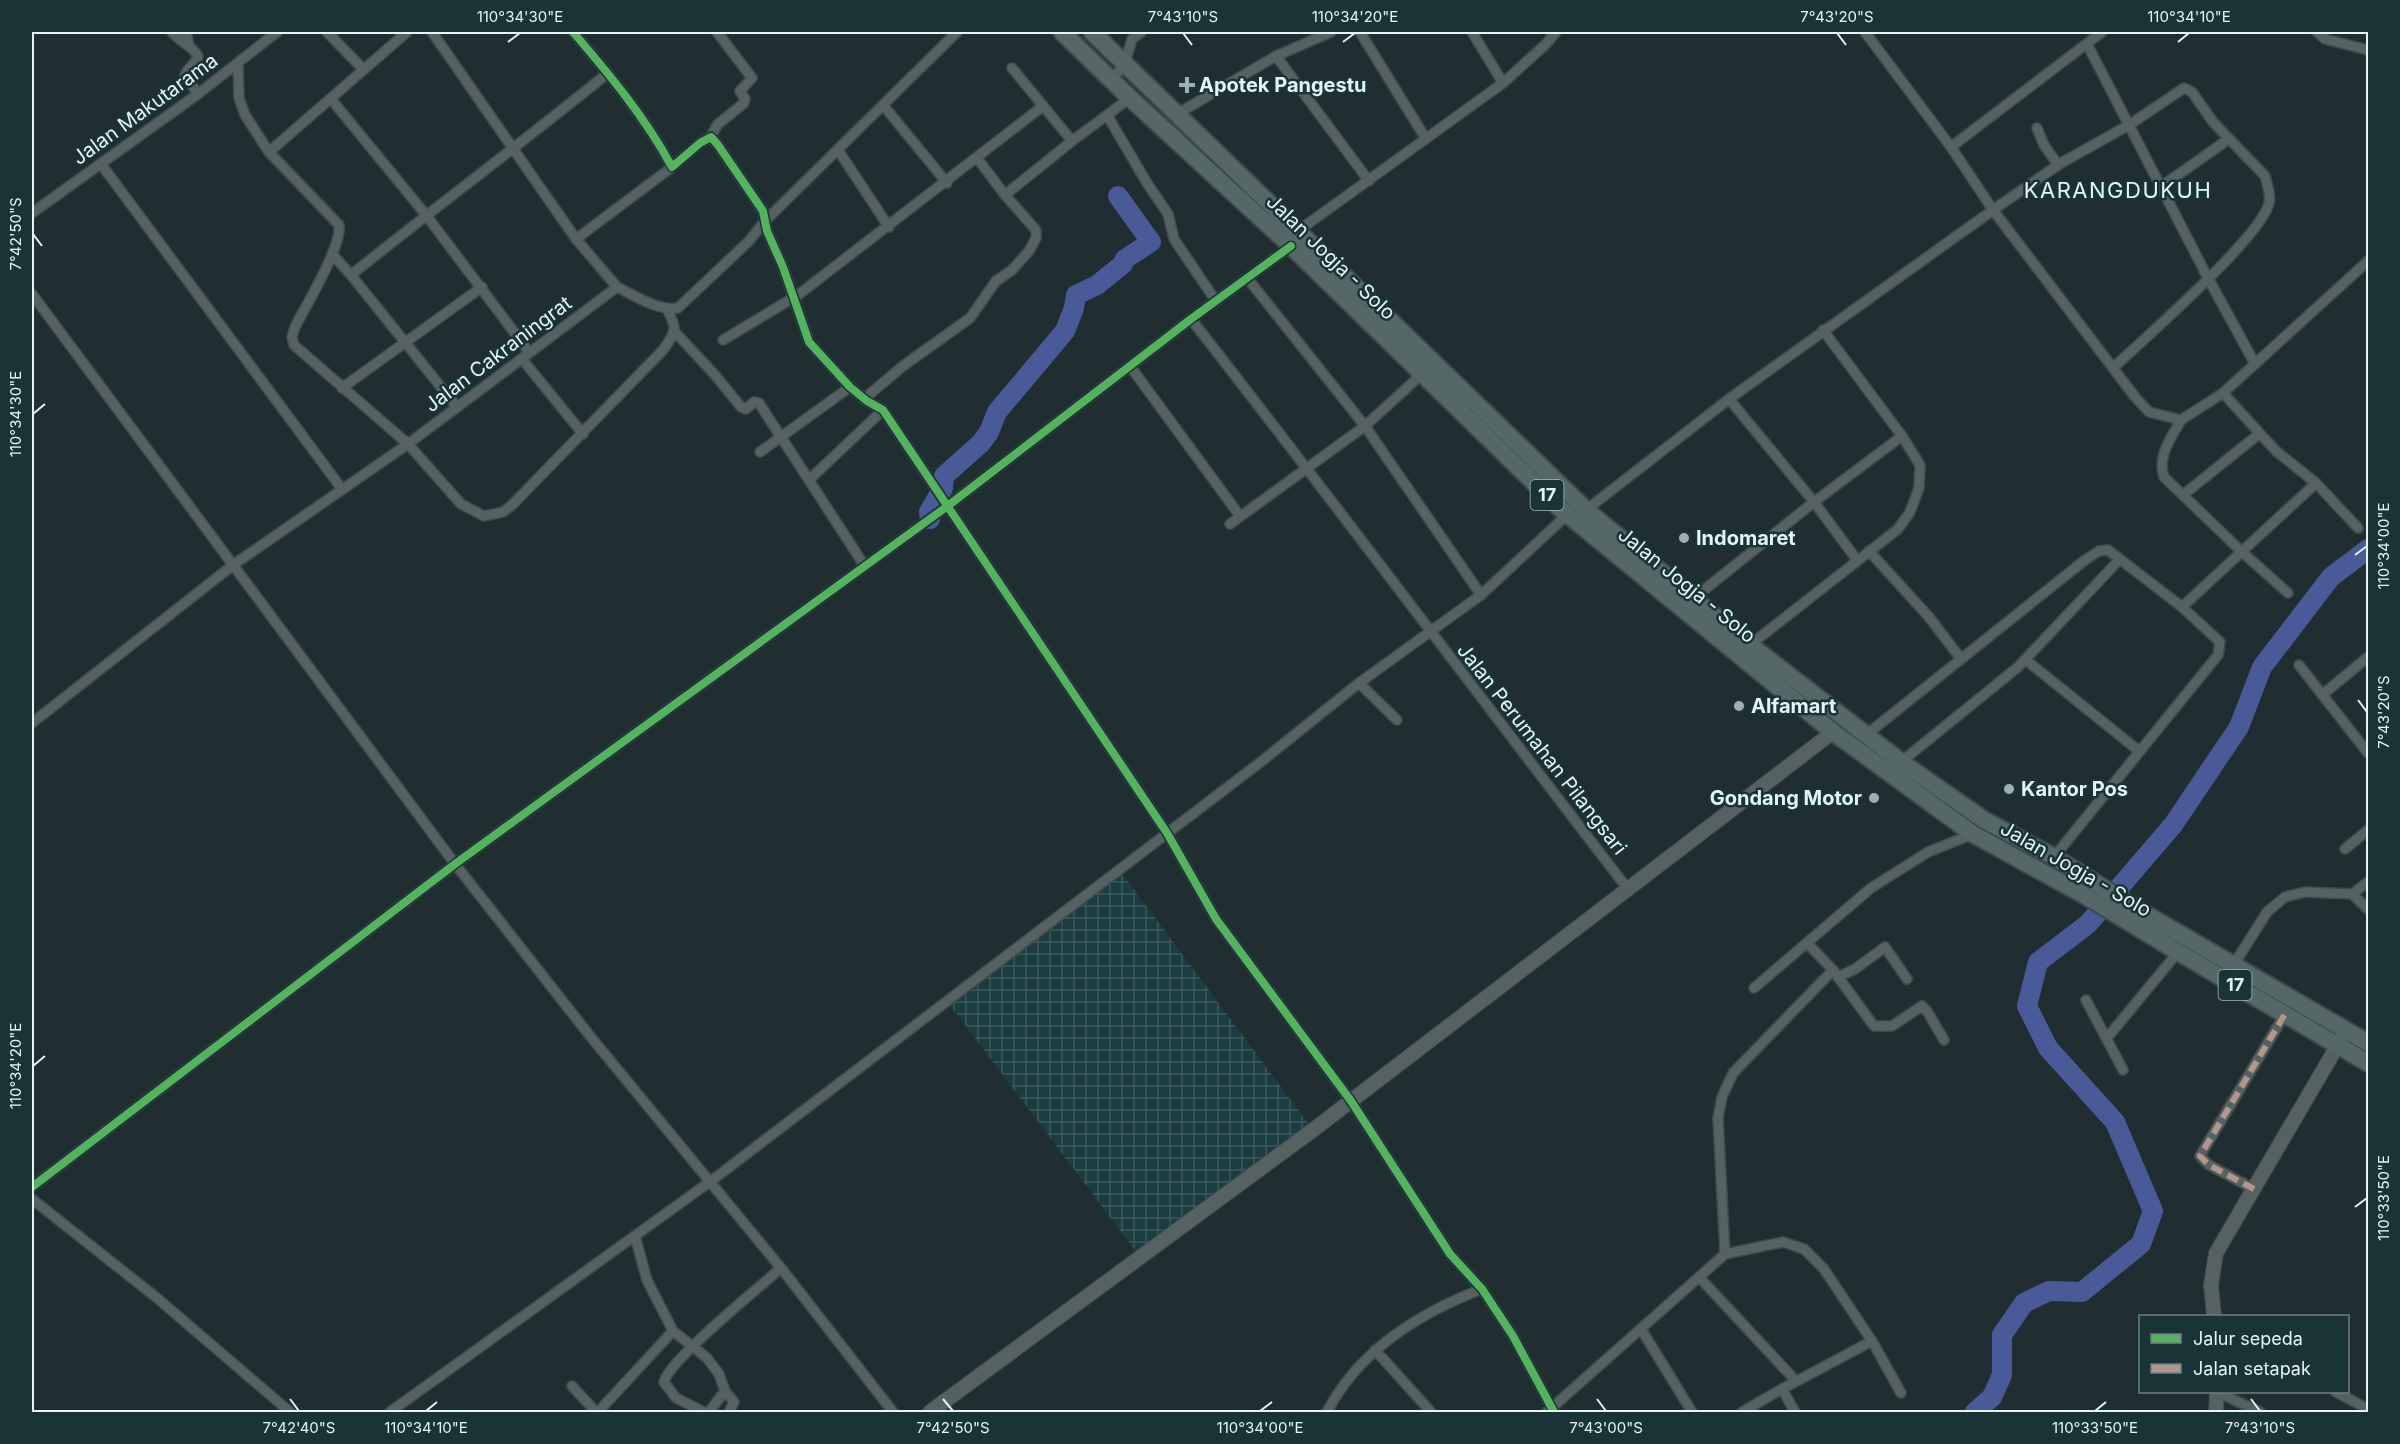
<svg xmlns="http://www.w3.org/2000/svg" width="2400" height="1444" viewBox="0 0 2400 1444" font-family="Inter,sans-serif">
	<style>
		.industrial { fill: url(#industrial-grid) }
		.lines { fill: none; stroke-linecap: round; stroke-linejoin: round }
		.river { stroke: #4a5997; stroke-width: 20 }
		.street-casing { stroke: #3e4a4d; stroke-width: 12 }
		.secondary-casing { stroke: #3e4a4d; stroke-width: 16 }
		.highway-casing { stroke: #3e4a4d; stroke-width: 20 }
		.street { stroke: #566162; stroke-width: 9 }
		.secondary { stroke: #566162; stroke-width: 14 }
		.highway { stroke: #556867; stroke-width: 16 }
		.quiet { stroke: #b2968c; stroke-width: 6; stroke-dasharray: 12 6; stroke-linecap: butt }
		.cycleway-casing { stroke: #1a3337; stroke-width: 11 }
		.cycleway { stroke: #56b35d; stroke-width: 8 }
		.ticks { fill: none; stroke: #e5f4f7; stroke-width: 2 }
		.poi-dot { fill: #a0afb2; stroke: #1a3337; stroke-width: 2 }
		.labels { text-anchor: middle; stroke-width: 5; stroke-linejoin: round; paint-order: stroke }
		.shield { fill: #1a3337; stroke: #a8babd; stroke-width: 1.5 }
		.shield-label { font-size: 18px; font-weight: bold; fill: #e5f4f7 }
		.poi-label { font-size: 20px; font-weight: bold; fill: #e5f4f7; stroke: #1a3337; text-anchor: start }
		.street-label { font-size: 20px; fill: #e5f4f7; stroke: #1a3337 }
		.quarter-label { font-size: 22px; letter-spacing: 1.5px; fill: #e5f4f7; stroke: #1a3337 }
		.neatline { fill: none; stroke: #e5f4f7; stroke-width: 2 }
		.ticks-label { font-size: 15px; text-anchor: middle; fill: #e5f4f7 }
	</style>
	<defs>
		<pattern id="industrial-grid" width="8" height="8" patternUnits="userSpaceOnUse" patternTransform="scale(1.5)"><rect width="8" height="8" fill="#1b3c41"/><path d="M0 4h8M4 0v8" fill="none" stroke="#3c595d"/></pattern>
	</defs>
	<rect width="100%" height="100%" fill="#202e31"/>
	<polygon class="industrial" points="1121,872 1313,1130 1140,1257 950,1005"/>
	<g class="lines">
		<g class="river">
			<polyline points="930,519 929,512 943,488 944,476 981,443 989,432 997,412 1065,331 1074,308 1076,295 1097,285 1123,264 1125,259 1151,242 1118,196"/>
			<polyline points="1975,1412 1992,1397 2002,1375 2002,1335 2024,1303 2049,1291 2082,1292 2141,1244 2153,1211 2115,1122 2048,1048 2027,1006 2038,962 2088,924 2173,825 2239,727 2262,667 2331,577 2368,549"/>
		</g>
		<g class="street-casing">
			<g id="street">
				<path d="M172 32C180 42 191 45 198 56 196 64 188 67 185 75L198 94"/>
				<polyline points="186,32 189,45"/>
				<polyline points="327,32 363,69"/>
				<polyline points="432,32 576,239 617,287"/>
				<path d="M573 32C609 74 645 117 672 167L700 143 711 137 718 145 763 211 767 231 783 267 809 342 850 387 867 401 883 410 1167 833 1216 919 1351 1101 1450 1254 1482 1289 1513 1336 1554 1412"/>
				<polyline points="1360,32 1426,139"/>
				<polyline points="1472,32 1503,83"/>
				<path d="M1865 32 1951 147 1993 210 2061 163 2129 125 2184 88 2192 92 2213 122 2265 176C2267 184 2271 194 2269 203 2262 236 2144 339 2114 367"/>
				<polyline points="2317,32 2325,39 2368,50"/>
				<polyline points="2087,44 2208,278 2255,364"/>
				<polyline points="1276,56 1369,181"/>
				<path d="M238 64 239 98 245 115 269 152 339 225C342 247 306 305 295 327L292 337 294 345 408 444 461 504 484 516 503 512 512 505 663 350C676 331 678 330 667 309"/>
				<polyline points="1012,68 1072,141 1130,98"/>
				<polyline points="1112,80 1125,63 1132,39 1141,32"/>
				<polyline points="331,99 426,215 529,352"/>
				<polyline points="883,105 947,183"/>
				<polyline points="1177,114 1276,56 1331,32"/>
				<polyline points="1107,115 1147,183 1168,214 1174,239 1180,248 1216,301"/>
				<polyline points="2037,128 2044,145 2058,165"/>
				<polyline points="711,137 717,125 744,103 745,99 740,91 752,78 717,32"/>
				<polyline points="1951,147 2102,32"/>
				<polyline points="838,150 889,227"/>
				<polyline points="269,152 407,32"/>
				<polyline points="101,164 342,489"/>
				<polyline points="2162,186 2229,139"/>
				<polyline points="1005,195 1072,141"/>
				<polyline points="32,213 198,94 277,32"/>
				<polyline points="1298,231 1503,83 1546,44 1556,32"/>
				<polyline points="576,239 672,167"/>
				<polyline points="332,254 351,275 457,407"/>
				<path d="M351 275C436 207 523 142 608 73"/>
				<polyline points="1248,279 1365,426 1481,595"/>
				<polyline points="32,294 455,864 590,1036 781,1268 893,1412"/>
				<path d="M1191 319C1338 507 1481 699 1627 888"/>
				<polyline points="675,332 715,375 741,407 746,409 754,402 759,403 864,565"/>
				<polyline points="723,340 798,295 1043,106"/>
				<polyline points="522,359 583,434"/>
				<polyline points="1130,366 1240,516"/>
				<polyline points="342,388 482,287"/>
				<polyline points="864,399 903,366 970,318 996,281 1012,270 1029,251 1036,238 1036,230 1005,195 977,158"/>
				<polyline points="1729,399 1814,502 1857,560"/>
				<path d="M2181 420C2171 438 2157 456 2164 477L2241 551 2288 593"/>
				<polyline points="760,452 850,387"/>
				<polyline points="810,479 883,410"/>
				<polyline points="2316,483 2358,528"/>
				<polyline points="2183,495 2259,434"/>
				<polyline points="1586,510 1729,399 1993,210 2135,397 2149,412 2181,420 2223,393 2368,261"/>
				<polyline points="1230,524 1365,426 1422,374"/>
				<polyline points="1869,551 1929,617 1961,659"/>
				<polyline points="1694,598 1814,502 1902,436"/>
				<polyline points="1750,645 1898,529 1910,512 1919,488 1920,465 1902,436 1823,330"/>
				<polyline points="2026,660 2139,751"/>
				<polyline points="2299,665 2368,753"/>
				<polyline points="1359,683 1397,720"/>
				<polyline points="2322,695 2368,657"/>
				<path d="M32 723 233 565 408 444 617 287C636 296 657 311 678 308L749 241 765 221 957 32"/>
				<polyline points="1866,735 2085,560 2099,551 2108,550 2182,607"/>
				<polyline points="1901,762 2018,667 2120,559"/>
				<polyline points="2345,849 2368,830"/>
				<polyline points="2054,857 2218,655 2220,642 2182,607 2316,483 2276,451 2223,393"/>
				<polyline points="2352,894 2368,909"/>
				<polyline points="1807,943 1833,970 1733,1073 1722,1097 1718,1118 1725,1254 1783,1242 1804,1249 1824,1269 1872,1341 1901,1393"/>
				<polyline points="2233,966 2267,912 2285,897 2305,892 2352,894 2368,882"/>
				<polyline points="1833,970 1874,1026 1892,1026 1922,1006 1927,1011 1944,1040"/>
				<polyline points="1838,977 1855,969 1885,947 1907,979"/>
				<polyline points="1754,988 1871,888 1928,852 1973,834"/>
				<polyline points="2086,1000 2123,1070"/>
				<polyline points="2107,1038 2178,952"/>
				<polyline points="32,1187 455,864 949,505 1191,319 1291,246"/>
				<polyline points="2254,1189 2209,1165 2200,1156 2285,1014"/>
				<polyline points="32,1199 157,1298 290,1412"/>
				<polyline points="635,1236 647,1280 673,1331 707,1358 719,1374 725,1391 709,1412"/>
				<polyline points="1699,1277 1796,1381"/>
				<polyline points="1641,1329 1692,1412"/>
				<polyline points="1375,1350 1431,1412"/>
				<polyline points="572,1386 596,1412"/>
				<polyline points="1782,1389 1795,1412"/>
				<polyline points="725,1391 734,1402 729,1412"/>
				<polyline points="2217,1392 2260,1412"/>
				<polyline points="2336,1392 2368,1409"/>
				<polyline points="390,1412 711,1181 1262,761 1359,683 1481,595 1568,514"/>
				<polyline points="598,1412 673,1331"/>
				<path d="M704 1412 676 1398 664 1382C668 1361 760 1287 781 1268"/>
				<path d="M1327 1412C1359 1350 1419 1313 1482 1289"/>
				<polyline points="1547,1412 1725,1254"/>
				<polyline points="1742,1412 1782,1389 1872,1341"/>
			</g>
		</g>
		<g class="secondary-casing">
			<g id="secondary">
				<polyline points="2214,1316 2211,1285 2216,1253 2342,1038"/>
				<polyline points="930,1412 1313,1130 1833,732"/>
				<polyline points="2216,1412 2217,1392"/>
			</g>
		</g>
		<g class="highway-casing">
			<g id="highway">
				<polyline points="1062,32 1130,98 1291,246 1561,509 1833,732 1973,834 2084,895 2178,952 2368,1063"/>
				<polyline points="1092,32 1586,510 1750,645 1901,762 1984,820 2054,857 2142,912 2368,1043"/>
			</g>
		</g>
		<use href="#street" class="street"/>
		<use href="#secondary" class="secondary"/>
		<use href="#highway" class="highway"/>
		<polyline class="quiet" points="2254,1189 2209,1165 2200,1156 2285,1014"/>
		<g class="cycleway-casing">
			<g id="cycleway">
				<path d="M573 32C609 74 645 117 672 167L700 143 711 137 718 145 763 211 767 231 783 267 809 342 850 387 867 401 883 410 1167 833 1216 919 1351 1101 1450 1254 1482 1289 1513 1336 1554 1412"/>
				<polyline points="32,1187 455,864 949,505 1191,319 1291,246"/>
			</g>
		</g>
		<use href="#cycleway" class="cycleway"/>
	</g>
	<path class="ticks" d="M1183 33 1192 45M1837 33 1846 45M508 42 520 33M1343 42 1355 33M2178 42 2189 33M33 234 42 246M33 414 45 404M2355 555 2367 546M2358 700 2367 712M33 1066 45 1056M2355 1207 2367 1198M290 1399 299 1411M943 1399 953 1411M1597 1399 1606 1411M2251 1399 2260 1411M426 1411 437 1402M1260 1411 1272 1402M2095 1411 2106 1402"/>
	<g class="poi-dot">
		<path d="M1184 76h6v6h6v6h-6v6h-6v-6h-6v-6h6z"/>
		<circle cx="1684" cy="538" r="6"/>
		<circle cx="1739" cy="706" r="6"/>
		<circle cx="2009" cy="789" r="6"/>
		<circle cx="1874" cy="798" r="6"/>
	</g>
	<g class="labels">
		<g class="shield">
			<rect x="1530.5" y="480" width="33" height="30" rx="4.5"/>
			<rect x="2218.5" y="970" width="33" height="30" rx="4.5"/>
		</g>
		<g class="shield-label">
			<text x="1547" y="501">17</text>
			<text x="2235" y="991">17</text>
		</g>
		<g class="poi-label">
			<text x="1199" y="92">Apotek Pangestu</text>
			<text x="1696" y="545">Indomaret</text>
			<text x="1751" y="713">Alfamart</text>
			<text x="2021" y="796">Kantor Pos</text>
			<text x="1862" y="805" text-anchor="end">Gondang Motor</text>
		</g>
		<g class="street-label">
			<text transform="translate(145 109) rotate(-36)" y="7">Jalan Makutarama</text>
			<text transform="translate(1331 257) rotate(44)" y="7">Jalan Jogja - Solo</text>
			<text transform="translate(498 354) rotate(-37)" y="7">Jalan Cakraningrat</text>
			<text transform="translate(1687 585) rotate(39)" y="7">Jalan Jogja - Solo</text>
			<text transform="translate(1542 749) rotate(52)" y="7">Jalan Perumahan Pilangsari</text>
			<text transform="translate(2076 869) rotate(30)" y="7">Jalan Jogja - Solo</text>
		</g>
		<g class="quarter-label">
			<text x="2118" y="198">KARANGDUKUH</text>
		</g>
	</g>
	<rect width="2400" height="1444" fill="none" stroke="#1a3337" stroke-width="66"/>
	<rect x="2139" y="1315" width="210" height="78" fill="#1a3337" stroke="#6b8084" stroke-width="1.5"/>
	<rect x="2151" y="1334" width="30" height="9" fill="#56b35d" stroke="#6b8084" stroke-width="1.5"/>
	<text x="2193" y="1345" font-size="18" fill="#e5f4f7">Jalur sepeda</text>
	<rect x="2151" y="1364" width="30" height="9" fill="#b2968c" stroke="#6b8084" stroke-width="1.5"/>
	<text x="2193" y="1375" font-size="18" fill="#e5f4f7">Jalan setapak</text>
	<rect x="33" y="33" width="2334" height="1378" class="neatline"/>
	<g class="ticks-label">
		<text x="520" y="22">110°34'30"E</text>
		<text x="1183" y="22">7°43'10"S</text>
		<text x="1355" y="22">110°34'20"E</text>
		<text x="1837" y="22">7°43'20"S</text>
		<text x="2189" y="22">110°34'10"E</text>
		<text transform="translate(16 234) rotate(-90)" y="5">7°42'50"S</text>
		<text transform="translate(16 414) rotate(-90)" y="5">110°34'30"E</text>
		<text transform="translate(2384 546) rotate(-90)" y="5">110°34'00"E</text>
		<text transform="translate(2384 712) rotate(-90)" y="5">7°43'20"S</text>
		<text transform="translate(16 1066) rotate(-90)" y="5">110°34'20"E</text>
		<text transform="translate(2384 1198) rotate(-90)" y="5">110°33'50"E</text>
		<text x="299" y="1433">7°42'40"S</text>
		<text x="426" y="1433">110°34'10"E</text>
		<text x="953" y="1433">7°42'50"S</text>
		<text x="1260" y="1433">110°34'00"E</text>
		<text x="1606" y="1433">7°43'00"S</text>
		<text x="2095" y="1433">110°33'50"E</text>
		<text x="2260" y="1433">7°43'10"S</text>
	</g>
</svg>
